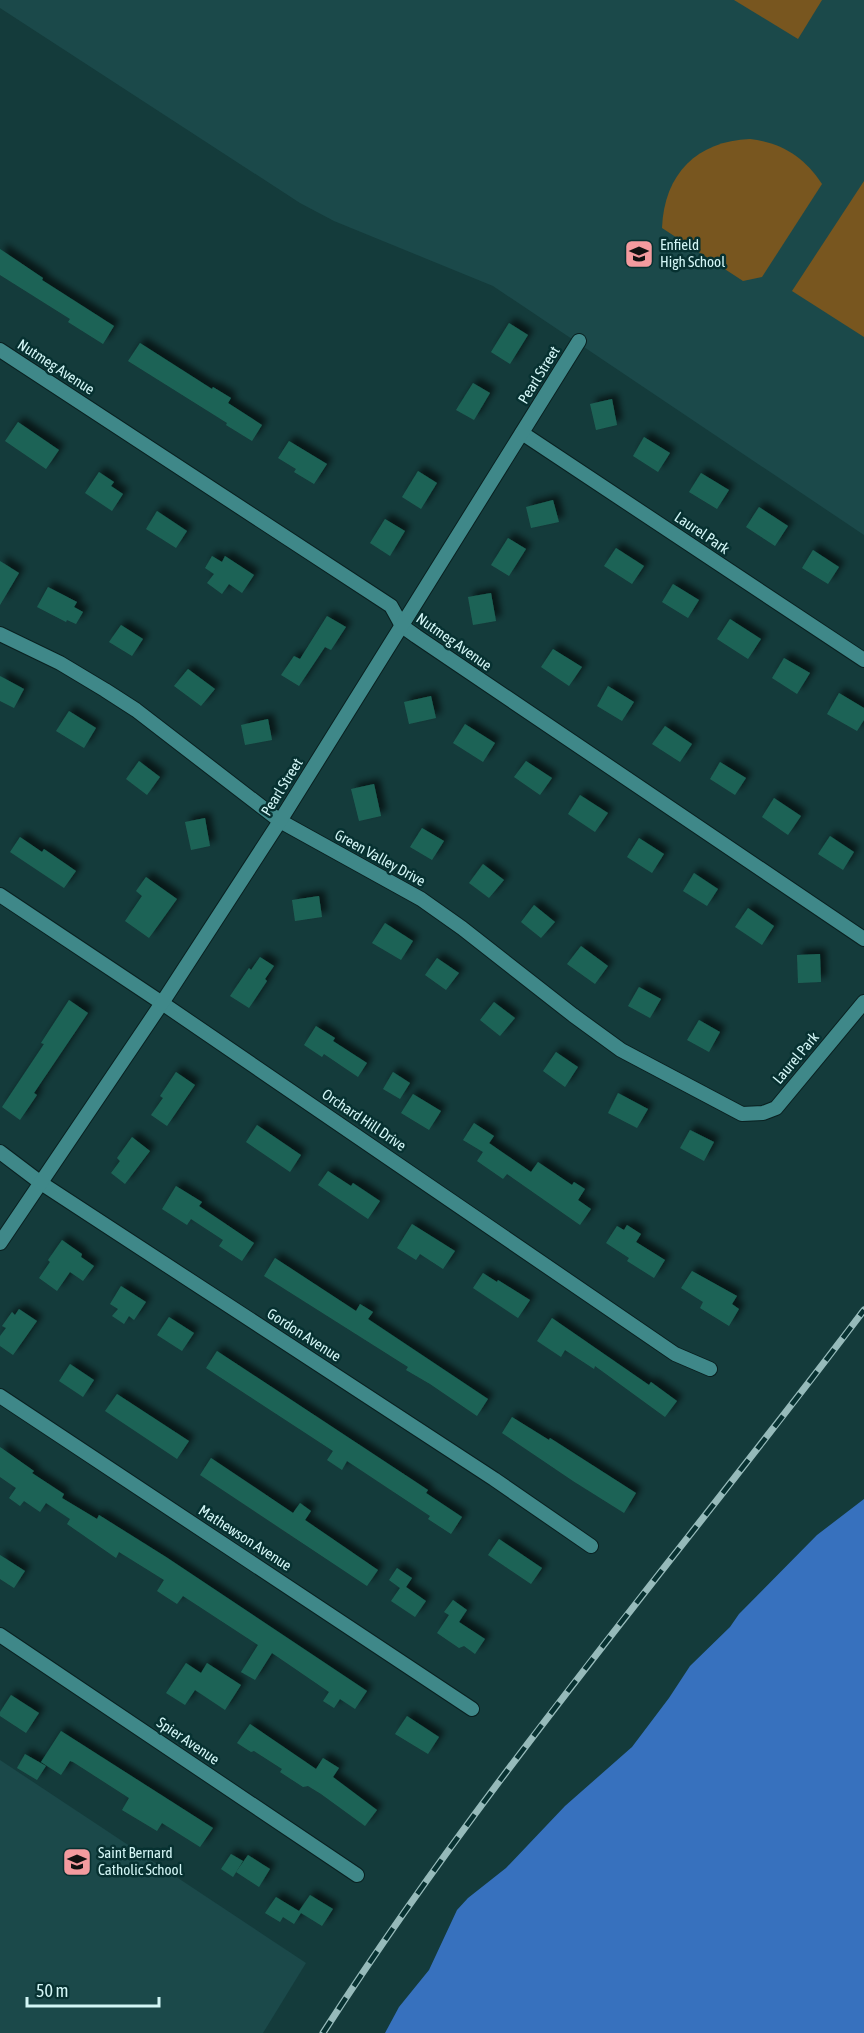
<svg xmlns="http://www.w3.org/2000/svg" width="864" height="2033" viewBox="0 0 864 2033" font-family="'Asap Condensed',sans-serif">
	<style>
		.built { fill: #1b494a }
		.green { fill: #78561f }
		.water { fill: #3771be }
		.building { fill: #1e6456; filter: url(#shadow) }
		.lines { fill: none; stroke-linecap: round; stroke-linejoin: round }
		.minor-casing { stroke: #092020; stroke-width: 16 }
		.minor { stroke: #3f8889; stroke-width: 14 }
		.rail-casing { stroke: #96baba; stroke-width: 7 }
		.rail { stroke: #073131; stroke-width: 4.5; stroke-dasharray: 14; stroke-linecap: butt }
		.labels { text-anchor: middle; stroke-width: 5; stroke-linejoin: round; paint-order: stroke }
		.poi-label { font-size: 15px; fill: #d3f6f6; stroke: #073131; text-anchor: start }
		.street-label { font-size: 15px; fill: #d3f6f6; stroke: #073131 }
	</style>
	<defs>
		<filter id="shadow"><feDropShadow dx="5.5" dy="-5.5" stdDeviation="3" flood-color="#0009"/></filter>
	</defs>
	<rect width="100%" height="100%" fill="#143b3b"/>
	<g class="built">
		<polygon points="0,0 864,0 864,535 493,286 334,221 300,203 0,8"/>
		<polygon points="0,1760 306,1963 263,2033 0,2033"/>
	</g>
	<g class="green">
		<polygon points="734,0 822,0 798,39"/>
		<path d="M750 139C782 143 804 157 822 184L762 277 743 281 662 228C664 174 697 141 750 139Z"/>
		<polygon points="864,181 864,337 792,291"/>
	</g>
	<polygon class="water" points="864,1499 864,2033 385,2033 399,2007 429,1970 457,1910 468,1898 506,1868 565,1806 632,1747 669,1698 690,1666 730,1627 739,1614 817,1535"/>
	<g class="building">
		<polygon points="0,249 43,278 42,280 114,326 103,344 68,322 70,319 0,275"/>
		<polygon points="509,323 528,335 510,364 491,352"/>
		<polygon points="140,343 212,389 213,387 231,398 228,403 262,425 252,441 226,425 227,423 128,361"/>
		<polygon points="473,383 490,393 474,420 456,410"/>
		<polygon points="612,399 617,425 596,430 590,404"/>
		<polygon points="18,422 59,450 46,469 5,441"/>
		<polygon points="644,437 670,453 658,472 633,456"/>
		<polygon points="289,441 327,464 314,484 294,472 296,469 278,458"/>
		<polygon points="418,471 437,483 421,509 402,497"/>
		<polygon points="99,472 114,482 111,486 123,494 112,511 85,493"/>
		<polygon points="701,473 729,490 717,509 689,492"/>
		<polygon points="553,500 559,522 531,528 526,507"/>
		<polygon points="759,507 788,526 775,546 746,527"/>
		<polygon points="157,511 187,531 176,548 146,529"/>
		<polygon points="385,519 405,531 390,556 370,543"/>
		<polygon points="508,538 526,549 509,576 491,565"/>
		<polygon points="616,548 644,566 632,584 604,566"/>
		<polygon points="813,550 839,567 828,584 802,568"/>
		<polygon points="212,556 222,562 225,556 254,575 242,593 229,584 222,594 207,583 214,574 205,568"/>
		<polygon points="0,561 19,573 0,605"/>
		<polygon points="673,584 699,600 688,618 662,602"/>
		<polygon points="48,587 77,602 74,607 83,612 76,624 67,620 66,622 37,607"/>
		<polygon points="491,593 496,621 473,625 468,597"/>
		<polygon points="327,616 346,627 331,650 325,647 299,686 281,675 294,656 300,659"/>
		<polygon points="730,619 761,639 748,659 717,639"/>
		<polygon points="121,625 143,639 132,656 109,642"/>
		<polygon points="553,649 582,667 569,686 541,667"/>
		<polygon points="784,658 810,673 797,694 772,678"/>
		<polygon points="188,669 215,689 201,706 174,686"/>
		<polygon points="0,676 24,689 14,708 0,701"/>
		<polygon points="608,686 634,702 622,721 597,706"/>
		<polygon points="839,693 864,708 864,720 857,731 827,714"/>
		<polygon points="431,696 436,718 409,724 404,702"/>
		<polygon points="69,711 96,728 84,748 56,731"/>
		<polygon points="268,719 272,740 245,745 241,725"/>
		<polygon points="465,724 495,743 483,762 453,743"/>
		<polygon points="665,726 692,744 680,762 652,744"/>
		<polygon points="139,761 160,777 147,795 126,779"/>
		<polygon points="526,761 552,778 540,795 514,777"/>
		<polygon points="720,762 746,778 735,795 710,779"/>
		<polygon points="374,784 381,816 359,821 351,789"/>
		<polygon points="580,795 608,813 595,832 568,814"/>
		<polygon points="774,798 801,816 788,835 762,817"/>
		<polygon points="205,818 210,846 191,850 185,822"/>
		<polygon points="422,828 444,841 432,860 410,847"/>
		<polygon points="830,836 854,852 843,870 818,854"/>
		<polygon points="20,837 42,852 44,849 76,871 64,888 10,852"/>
		<polygon points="639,838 664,854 652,873 627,857"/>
		<polygon points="483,864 504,880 489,898 469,883"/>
		<polygon points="694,873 718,889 707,906 683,891"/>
		<polygon points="146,877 177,899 149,938 125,921 142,896 136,891"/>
		<polygon points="319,896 322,917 295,921 292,900"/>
		<polygon points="534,905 555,922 541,938 521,922"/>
		<polygon points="748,908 774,926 762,945 735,927"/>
		<polygon points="385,923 413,941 401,960 372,943"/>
		<polygon points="581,946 608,966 595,984 567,964"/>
		<polygon points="820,954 821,982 798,983 797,955"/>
		<polygon points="260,957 274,966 265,979 267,981 249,1008 230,996 249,968 251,970"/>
		<polygon points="437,958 459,973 446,990 425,975"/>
		<polygon points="639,987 661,999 650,1018 628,1006"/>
		<polygon points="69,1000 88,1013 34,1093 37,1095 20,1120 2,1107 44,1044 41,1043"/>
		<polygon points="494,1002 515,1018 500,1036 480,1020"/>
		<polygon points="699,1020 720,1032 709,1052 687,1040"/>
		<polygon points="316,1026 335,1038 333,1041 367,1063 358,1077 324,1054 322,1057 304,1045"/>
		<polygon points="556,1052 578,1067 565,1087 543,1071"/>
		<polygon points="176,1072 195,1085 167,1126 151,1115 163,1098 160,1096"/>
		<polygon points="393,1072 410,1083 400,1099 383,1089"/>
		<polygon points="618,1093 648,1109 637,1128 608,1113"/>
		<polygon points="413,1094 441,1111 429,1130 401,1113"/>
		<polygon points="474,1123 494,1136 485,1149 489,1143 531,1172 538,1162 572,1185 574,1182 585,1189 578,1200 591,1209 580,1225 507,1174 503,1179 477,1161 483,1152 463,1140"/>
		<polygon points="257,1125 301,1155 290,1172 246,1142"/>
		<polygon points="690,1130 714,1142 704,1161 680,1148"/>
		<polygon points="132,1137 150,1151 125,1184 111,1173 120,1161 117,1158"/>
		<polygon points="328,1171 351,1186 353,1183 380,1201 368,1219 318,1185"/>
		<polygon points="176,1186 202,1202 199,1206 254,1243 242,1261 219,1246 223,1240 191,1219 187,1225 162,1209"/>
		<polygon points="412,1224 455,1251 443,1269 420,1254 416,1260 397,1248"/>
		<polygon points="627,1225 641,1234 636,1242 665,1260 654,1278 627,1261 629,1258 606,1243 617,1226 624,1230"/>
		<polygon points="62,1240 82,1254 81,1257 94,1266 83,1281 70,1272 57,1291 39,1278 50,1262 48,1260"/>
		<polygon points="275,1258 356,1311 360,1304 373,1312 368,1319 488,1399 477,1416 430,1384 406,1370 408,1367 264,1276"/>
		<polygon points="692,1271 737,1296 732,1304 739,1309 729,1326 700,1308 703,1302 681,1288"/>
		<polygon points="483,1273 497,1282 498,1280 530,1300 518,1318 473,1288"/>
		<polygon points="121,1286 146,1302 134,1320 129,1316 124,1324 112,1316 118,1309 110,1304"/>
		<polygon points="19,1309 37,1321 13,1355 0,1346 0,1336 6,1328 2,1326 12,1312 15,1315"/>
		<polygon points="169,1317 194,1333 182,1351 157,1335"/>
		<polygon points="552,1318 649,1385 651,1382 677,1401 665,1417 595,1366 594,1369 565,1350 561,1357 537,1341"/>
		<polygon points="217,1351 428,1490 426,1493 462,1517 451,1534 428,1519 430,1516 347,1461 342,1470 327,1460 333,1451 206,1368"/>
		<polygon points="70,1364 94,1380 83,1397 59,1381"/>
		<polygon points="117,1394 189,1441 177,1459 105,1411"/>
		<polygon points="512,1417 549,1440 550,1438 636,1493 624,1513 573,1481 502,1433"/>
		<polygon points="0,1447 34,1471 32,1473 64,1494 62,1498 97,1519 99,1515 166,1557 367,1691 355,1709 340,1699 334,1708 323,1701 329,1692 272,1653 255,1680 241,1672 258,1645 183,1596 177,1604 157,1591 164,1580 119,1552 116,1558 67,1524 70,1519 46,1503 40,1512 24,1501 20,1506 9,1498 16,1488 0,1477"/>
		<polygon points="211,1458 293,1513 300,1503 311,1511 305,1520 378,1570 367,1586 200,1475"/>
		<polygon points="499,1539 542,1568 531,1584 488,1555"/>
		<polygon points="0,1555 25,1571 14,1588 0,1579"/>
		<polygon points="397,1568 412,1578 406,1587 426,1601 415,1617 391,1601 400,1588 389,1580"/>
		<polygon points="453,1600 467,1610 459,1622 485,1639 475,1654 464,1646 459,1648 437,1633 449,1615 444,1612"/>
		<polygon points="186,1663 201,1673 207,1663 241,1685 225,1710 195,1690 185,1705 166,1693"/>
		<polygon points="11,1695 39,1713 26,1733 0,1716 0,1712"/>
		<polygon points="407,1716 439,1737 428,1754 395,1734"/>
		<polygon points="250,1724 316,1769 323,1758 339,1768 333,1777 377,1810 365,1826 321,1794 308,1786 303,1787 280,1772 282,1769 254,1751 251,1752 237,1743"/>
		<polygon points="61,1731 213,1828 200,1847 162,1823 157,1831 122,1810 129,1798 73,1762 70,1761 61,1775 41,1762"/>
		<polygon points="25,1754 46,1766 37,1780 17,1768"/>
		<polygon points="231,1854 243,1861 233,1877 221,1869"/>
		<polygon points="248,1855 270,1869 259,1887 236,1872"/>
		<polygon points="310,1895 333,1909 322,1926 301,1913 294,1924 283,1917 280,1922 265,1913 276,1897 299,1911"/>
	</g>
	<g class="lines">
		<g class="minor-casing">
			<g id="minor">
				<polyline points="0,350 391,606 402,626 416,636 864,939"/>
				<polyline points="522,433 864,660"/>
				<polyline points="0,634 60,663 105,690 136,710 280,821 421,899 462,928 573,1015 621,1050 742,1114 763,1113 776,1108 864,1002"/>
				<polyline points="0,895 162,1003 675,1354 710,1369"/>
				<polyline points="0,1152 41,1183 494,1479 591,1546"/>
				<polyline points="0,1243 162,1003 280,821 579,341"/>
				<polyline points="0,1396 472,1709"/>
				<polyline points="0,1635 357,1875"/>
			</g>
		</g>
		<use href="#minor" class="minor"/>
		<g class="rail-casing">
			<path id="rail" d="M323 2033C486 1780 683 1550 864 1310"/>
		</g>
		<use href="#rail" class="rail"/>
	</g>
	<defs>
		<g id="school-square" transform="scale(1.5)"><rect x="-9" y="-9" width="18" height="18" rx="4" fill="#f49b9f" stroke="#073131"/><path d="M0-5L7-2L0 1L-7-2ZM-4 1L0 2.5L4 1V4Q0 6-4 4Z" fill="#111"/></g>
	</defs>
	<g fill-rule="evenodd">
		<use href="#school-square" x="639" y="254"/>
		<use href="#school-square" x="77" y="1862"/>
	</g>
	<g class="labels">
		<g class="poi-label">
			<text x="660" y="250">Enfield<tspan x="660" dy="17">High School</tspan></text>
			<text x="98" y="1858">Saint Bernard<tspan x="98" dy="17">Catholic School</tspan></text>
		</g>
		<g class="street-label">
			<text transform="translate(56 367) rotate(33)" y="5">Nutmeg Avenue</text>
			<text transform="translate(539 375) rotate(-58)" y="5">Pearl Street</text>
			<text transform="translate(702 533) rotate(34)" y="5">Laurel Park</text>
			<text transform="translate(454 642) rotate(35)" y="5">Nutmeg Avenue</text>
			<text transform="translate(282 787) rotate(-58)" y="5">Pearl Street</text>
			<text transform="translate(380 858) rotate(29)" y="5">Green Valley Drive</text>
			<text transform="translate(796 1058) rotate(-50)" y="5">Laurel Park</text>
			<text transform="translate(364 1120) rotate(34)" y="5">Orchard Hill Drive</text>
			<text transform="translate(304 1335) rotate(33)" y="5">Gordon Avenue</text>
			<text transform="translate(245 1538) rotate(33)" y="5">Mathewson Avenue</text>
			<text transform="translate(188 1741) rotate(34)" y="5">Spier Avenue</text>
		</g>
	</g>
	<path d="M27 1997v9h132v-9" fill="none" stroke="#d3f6f6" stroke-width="3"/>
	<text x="36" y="1997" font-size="18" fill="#d3f6f6" stroke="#073131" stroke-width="4.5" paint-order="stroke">50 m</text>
</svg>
